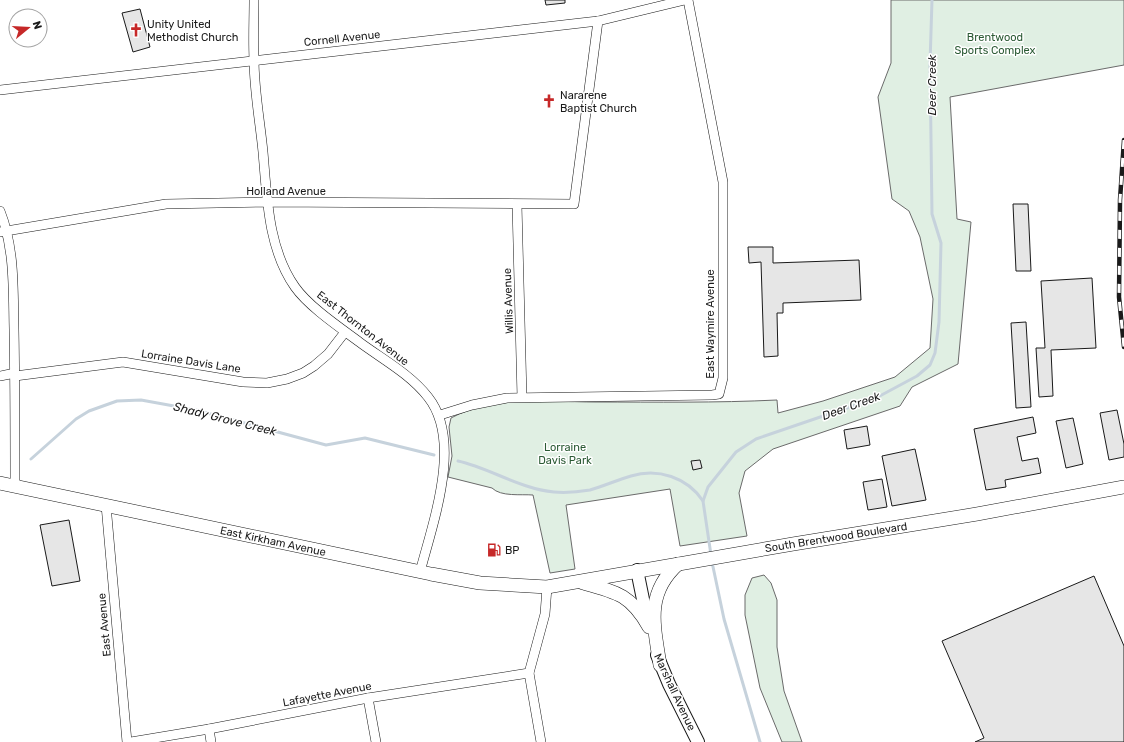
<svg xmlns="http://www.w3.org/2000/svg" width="1124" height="742" viewBox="0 0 1124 742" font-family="Rubik,sans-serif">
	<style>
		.green { fill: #e0efe3; stroke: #6a6a6a }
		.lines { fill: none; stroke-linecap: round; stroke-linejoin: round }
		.stream { stroke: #c6d2dc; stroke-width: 3 }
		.building { fill: #e6e6e6; stroke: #1a1a1a }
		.minor-casing { stroke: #1a1a1a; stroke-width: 10 }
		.tertiary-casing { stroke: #1a1a1a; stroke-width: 14 }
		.secondary-casing { stroke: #1a1a1a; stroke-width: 14 }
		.minor { stroke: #fff; stroke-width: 9 }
		.tertiary { stroke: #fff; stroke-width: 12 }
		.secondary { stroke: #fff; stroke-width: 13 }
		.rail-casing { stroke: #1a1a1a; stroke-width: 4.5 }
		.rail { stroke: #fff; stroke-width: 3; stroke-dasharray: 9; stroke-linecap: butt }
		.labels { text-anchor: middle; stroke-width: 3; stroke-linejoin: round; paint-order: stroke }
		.poi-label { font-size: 11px; fill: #1a1a1a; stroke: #fff; text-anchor: start }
		.park-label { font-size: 11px; fill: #2b5a34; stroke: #fff }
		.street-label { font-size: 11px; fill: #1a1a1a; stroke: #fff }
		.water-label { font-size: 12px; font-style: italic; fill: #1a1a1a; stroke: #fff }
	</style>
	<rect width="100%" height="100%" fill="#fff"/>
	<g class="green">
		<path d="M891 0H1124V65L950 97 957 219 971 222 958 364 912 387 900 406 773 449 745 471 739 493 747 536 680 546 670 489 566 505 575 569 550 573 533 495C521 494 501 497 492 488L448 477 452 456 449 427 451 418C493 395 549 402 595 402 656 402 716 403 777 400L778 413 823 401 895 377 930 348 933 299 920 237 909 211 892 199 878 97 891 63Z"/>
		<polygon points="764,575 771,583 777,600 777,647 784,691 802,742 782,742 760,688 745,615 745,595 752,578"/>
	</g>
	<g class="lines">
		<g class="stream">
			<polyline points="31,459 76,419 89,411 117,401 141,400 196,410 326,445 365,438 434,455"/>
			<path d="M458 461C490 468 520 489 554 492 566 493 578 492 590 490 604 486 617 480 631 476 658 468 687 477 703 501"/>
			<polyline points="711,555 703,501 708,487 736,452 756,439 876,398 917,376 930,365 935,353 939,322 941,243 932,214 930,64 932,0"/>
			<polyline points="712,562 724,619 760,742"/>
		</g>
	</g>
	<g class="building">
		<polygon points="545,0 565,0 565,3 546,5"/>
		<polygon points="140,9 150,47 133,52 122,13"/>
		<polygon points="1013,204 1028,204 1031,271 1016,271"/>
		<polygon points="748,247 773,247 773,263 859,260 861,300 783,303 783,313 777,313 778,356 764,357 761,262 749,263"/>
		<polygon points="1092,278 1096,348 1051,350 1053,396 1039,397 1036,348 1045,348 1041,281"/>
		<polygon points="1026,322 1031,407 1016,408 1011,323"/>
		<polygon points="1117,410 1124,444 1124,457 1109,460 1100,413"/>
		<polygon points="1033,417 1036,433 1017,437 1022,461 1038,458 1041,473 1005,480 1006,487 986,490 974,429"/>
		<polygon points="1073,418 1083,464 1066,468 1056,421"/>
		<polygon points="867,426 870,445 847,449 844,430"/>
		<polygon points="915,449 926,500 892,506 882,456"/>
		<polygon points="700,460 702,468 693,470 691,461"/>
		<polygon points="882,479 887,507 868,510 863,482"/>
		<polygon points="69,520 80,581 52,586 40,525"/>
		<polygon points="1094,576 1124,646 1124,742 975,742 984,738 942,641"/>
	</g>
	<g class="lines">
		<g class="minor-casing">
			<g id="minor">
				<path d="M254 0C254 19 253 39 254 59 254 90 260 121 263 152 267 197 268 249 295 287 309 307 342 329 362 344 384 360 411 375 428 397 463 441 433 522 420 572"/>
				<polyline points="0,90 598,21 685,0"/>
				<polyline points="517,205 522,397"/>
				<path d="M0 211C15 249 13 289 14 329 15 381 15 433 15 485"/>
				<polyline points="0,232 166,204 268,202 574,204 598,21"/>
				<polyline points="0,376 15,373"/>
				<polyline points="15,376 123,362 243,382 267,383 287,379 303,373 314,366 328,354 345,332"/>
				<polyline points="440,415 472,405 507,398 712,395 719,394 723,378 723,182 688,0"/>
				<polyline points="106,505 127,742"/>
				<polyline points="368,698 376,742"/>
				<polyline points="209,729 211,742"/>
				<polyline points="131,742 209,729 368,698 529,673"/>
				<polyline points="541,742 529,673 545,614 547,587"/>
			</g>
		</g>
		<g class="tertiary-casing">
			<g id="tertiary">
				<polyline points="637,570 648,624"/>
				<polyline points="657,655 669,684 698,742"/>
			</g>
		</g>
		<g class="secondary-casing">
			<g id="secondary">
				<polyline points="0,483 431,574 480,583 547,587 793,544 977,514 1124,487"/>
				<path d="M583 583C617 592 631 595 649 627"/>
				<path d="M660 665C654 625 645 594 678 564"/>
			</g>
		</g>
		<use href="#minor" class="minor"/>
		<use href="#tertiary" class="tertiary"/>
		<use href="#secondary" class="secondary"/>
		<g class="rail-casing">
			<polyline id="rail" points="1124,140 1120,200 1119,297 1124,347"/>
		</g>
		<use href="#rail" class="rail"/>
	</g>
	<defs>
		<g id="church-bare" transform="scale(1.08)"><path d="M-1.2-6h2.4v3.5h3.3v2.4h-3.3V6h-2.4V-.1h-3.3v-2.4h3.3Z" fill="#c62828" stroke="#fff" stroke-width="2.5" paint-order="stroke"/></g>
		<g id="fuel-bare" transform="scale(1.08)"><path d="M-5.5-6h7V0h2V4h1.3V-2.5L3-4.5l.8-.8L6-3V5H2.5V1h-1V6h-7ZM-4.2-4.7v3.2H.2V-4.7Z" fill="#c62828" stroke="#fff" stroke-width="2.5" paint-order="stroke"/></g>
	</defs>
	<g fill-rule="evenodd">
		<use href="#church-bare" x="136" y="30"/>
		<use href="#church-bare" x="549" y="101"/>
		<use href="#fuel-bare" x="494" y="550"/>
	</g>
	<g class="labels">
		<g class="poi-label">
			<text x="147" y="28">Unity United<tspan x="147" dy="13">Methodist Church</tspan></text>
			<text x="560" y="99">Nararene<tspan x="560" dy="13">Baptist Church</tspan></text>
			<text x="505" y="554">BP</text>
		</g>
		<g class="park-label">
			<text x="995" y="41">Brentwood<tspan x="995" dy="13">Sports Complex</tspan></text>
			<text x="565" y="451">Lorraine<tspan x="565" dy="13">Davis Park</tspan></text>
		</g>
		<g class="street-label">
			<text transform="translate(342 38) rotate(-6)" y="4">Cornell Avenue</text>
			<text x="286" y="195">Holland Avenue</text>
			<text transform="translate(508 301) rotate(-92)" y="4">Willis Avenue</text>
			<text transform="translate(710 324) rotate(-90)" y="4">East Waymire Avenue</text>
			<text transform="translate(363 328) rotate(38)" y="4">East Thornton Avenue</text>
			<text transform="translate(191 361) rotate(9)" y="4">Lorraine Davis Lane</text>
			<text transform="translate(836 537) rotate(-9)" y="4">South Brentwood Boulevard</text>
			<text transform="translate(273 541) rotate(12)" y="4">East Kirkham Avenue</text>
			<text transform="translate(104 625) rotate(-95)" y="4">East Avenue</text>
			<text transform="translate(675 692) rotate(65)" y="4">Marshall Avenue</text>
			<text transform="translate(327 694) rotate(-11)" y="4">Lafayette Avenue</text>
		</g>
		<g class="water-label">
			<text transform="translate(932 85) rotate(-90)" y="4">Deer Creek</text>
			<text transform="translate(851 406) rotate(-20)" y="4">Deer Creek</text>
			<text transform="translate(225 419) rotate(14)" y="4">Shady Grove Creek</text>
		</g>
	</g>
	<g transform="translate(28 28) rotate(72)"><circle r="19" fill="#ffffff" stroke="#a3a3a3"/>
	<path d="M0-3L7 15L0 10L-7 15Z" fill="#c62828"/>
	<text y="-6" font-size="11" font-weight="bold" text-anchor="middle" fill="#1a1a1a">N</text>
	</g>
</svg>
